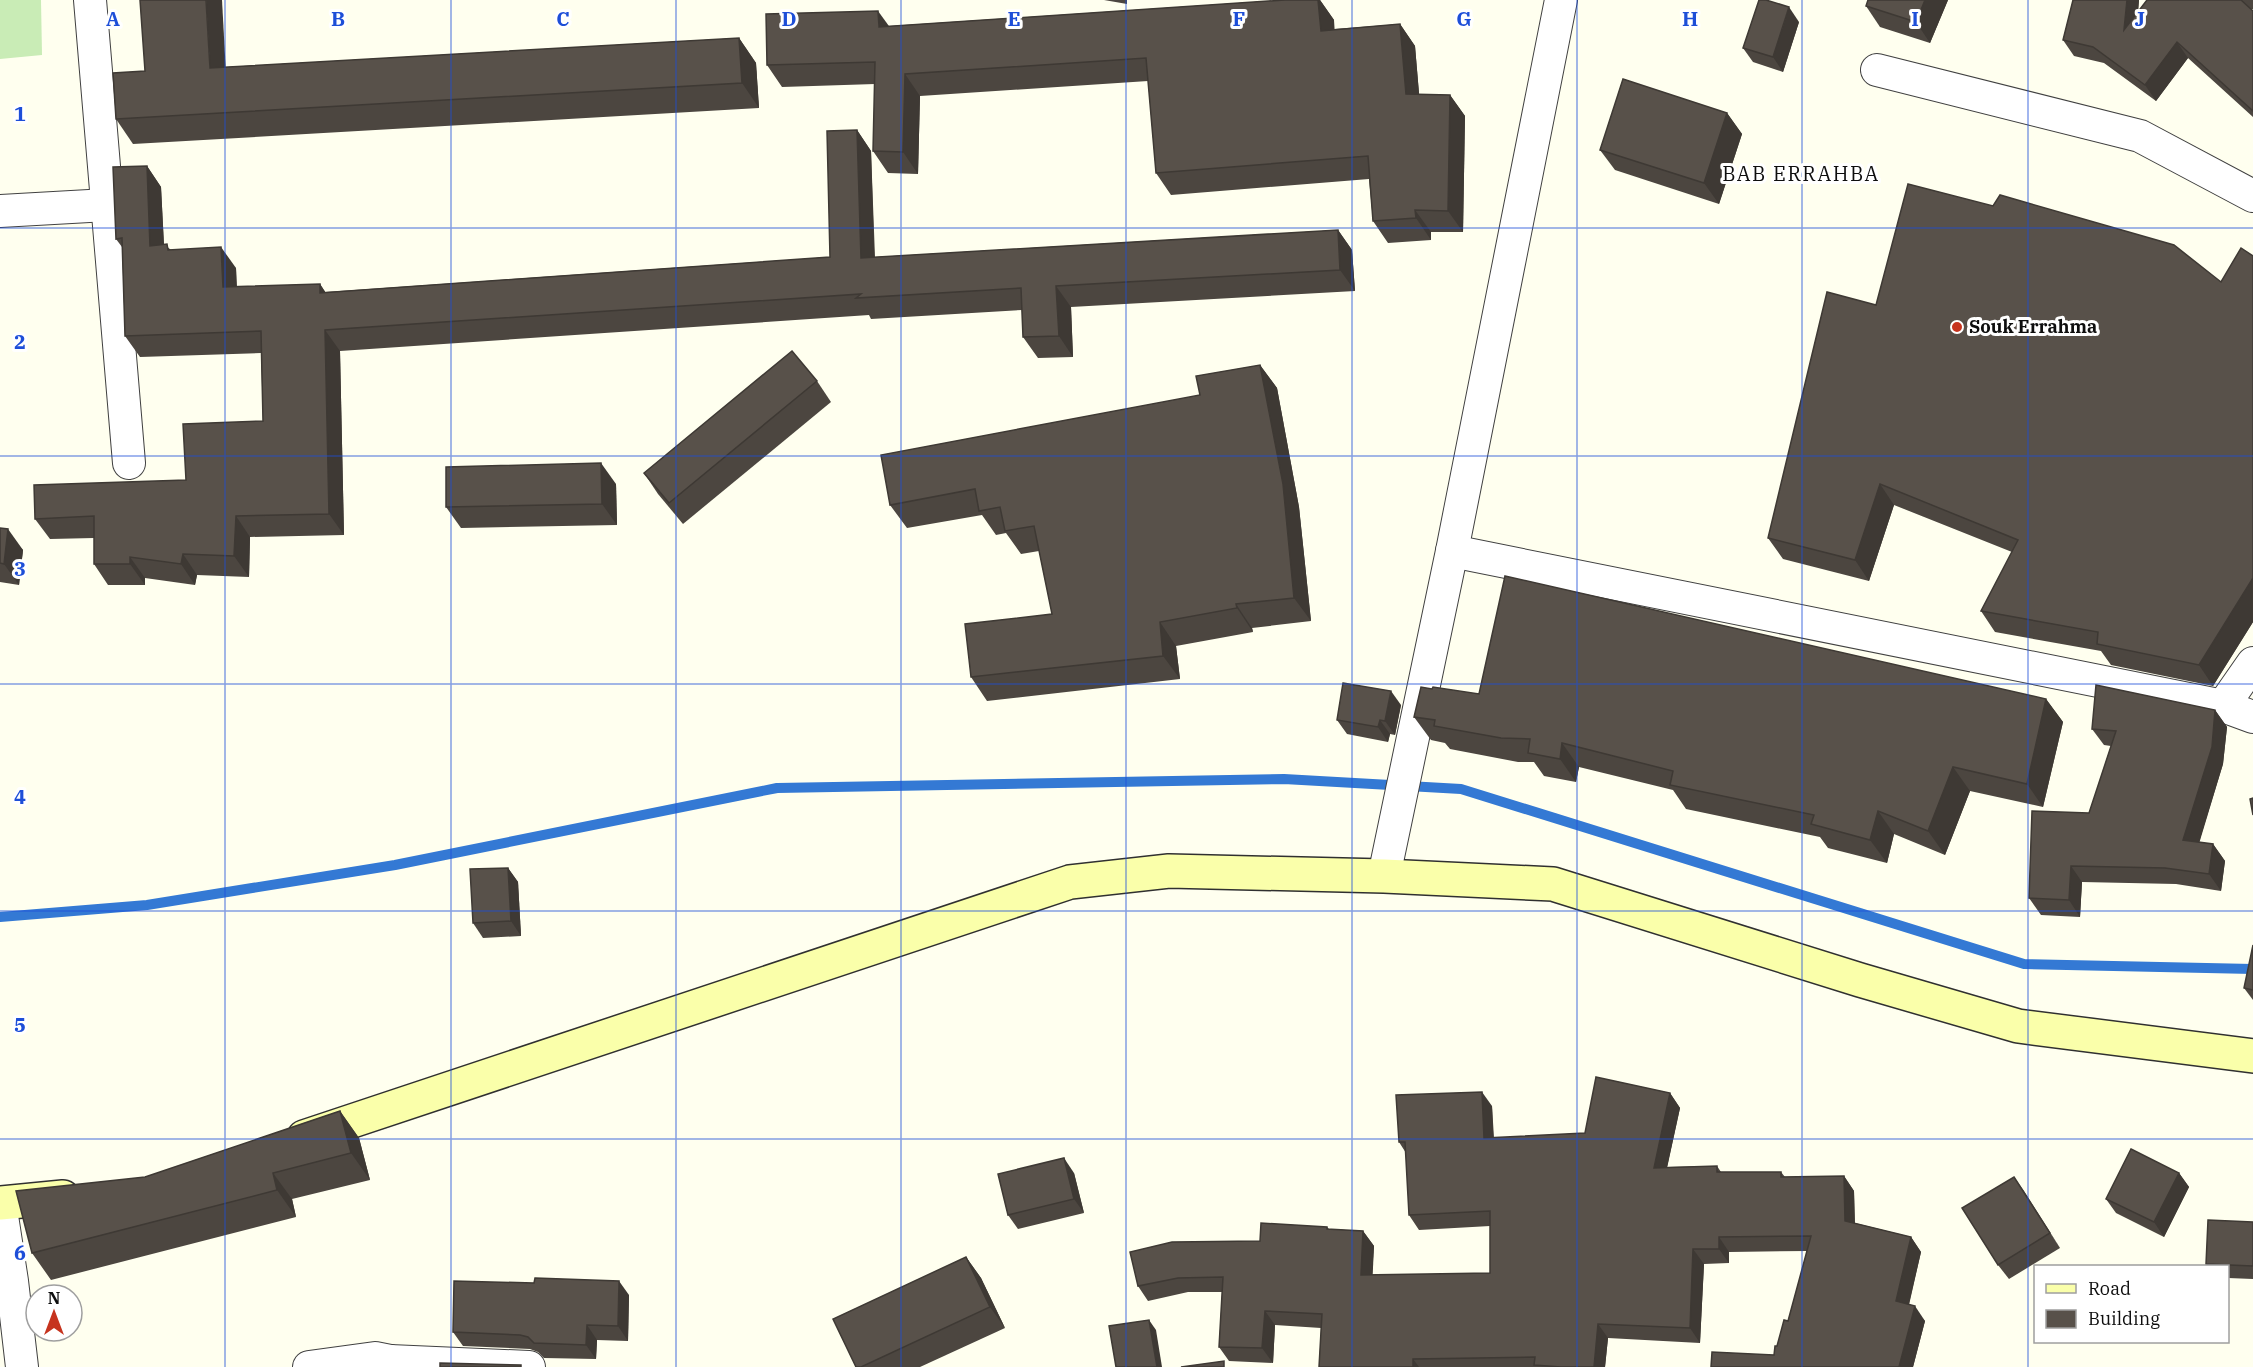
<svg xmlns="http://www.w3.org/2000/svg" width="2253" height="1367" viewBox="0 0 2253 1367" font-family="'IBM Plex Serif',serif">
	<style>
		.green { fill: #c9ecb6 }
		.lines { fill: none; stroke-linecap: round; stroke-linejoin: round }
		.stream { stroke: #3479d4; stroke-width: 10 }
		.street-casing { stroke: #414141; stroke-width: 34 }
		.secondary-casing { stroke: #303030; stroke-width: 36 }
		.street { stroke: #fff; stroke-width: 32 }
		.secondary { stroke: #faffaa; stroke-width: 33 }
		.wall { fill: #4c4640 }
		.shaded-wall { fill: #3e3934 }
		.building { fill: #58514a; stroke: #3e3934; stroke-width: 1.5 }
		.grid { fill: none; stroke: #1d4ed8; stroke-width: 1.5; stroke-opacity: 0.55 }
		.poi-dot { fill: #c6331e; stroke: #fff; stroke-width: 2 }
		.labels { text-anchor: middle; stroke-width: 6; stroke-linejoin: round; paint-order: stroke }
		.poi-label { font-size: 18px; font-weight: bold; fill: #0e0e0e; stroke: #fff; text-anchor: start }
		.neighbourhood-label { font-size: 20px; letter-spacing: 1.5px; fill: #0e0e0e; stroke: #fff }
		.grid-label { font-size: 20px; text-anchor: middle; font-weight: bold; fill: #1d4ed8; stroke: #fff; stroke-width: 6; stroke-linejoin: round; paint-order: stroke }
	</style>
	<rect width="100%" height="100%" fill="#ffffef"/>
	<polygon class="green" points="0,0 41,0 42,55 0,59"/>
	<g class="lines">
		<polyline class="stream" points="0,917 147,905 395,865 777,788 1284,779 1461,789 2024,964 2253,969"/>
		<g class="street-casing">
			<g id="street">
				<polyline points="90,0 129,463"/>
				<polyline points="1561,0 1452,551 2223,706 2253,717"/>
				<polyline points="1877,70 2140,136 2253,196"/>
				<polyline points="0,211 107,205"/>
				<polyline points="2223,706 2253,663"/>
				<polyline points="1384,876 1452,551"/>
				<polyline points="0,1203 12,1281 22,1367"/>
				<polyline points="390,1361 529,1367"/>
				<polyline points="309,1367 375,1358 390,1361 396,1367"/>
			</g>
		</g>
		<g class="secondary-casing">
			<g id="secondary">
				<polyline points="304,1137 1070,882 1169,871 1384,876 1553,884 1860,980 2018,1026 2253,1056"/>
				<polyline points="0,1203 63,1197"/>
			</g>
		</g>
		<use href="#street" class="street"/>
		<use href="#secondary" class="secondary"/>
	</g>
	<g class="wall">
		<polygon points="1104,0 1127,0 1127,4"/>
		<polygon points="1285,0 1320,0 1334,20 1334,29 1400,24 1415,46 1419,94 1450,95 1465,116 1463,232 1431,232 1431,240 1388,243 1373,221 1369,179 1171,195 1156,173 1148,81 920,96 918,174 888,173 873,151 875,84 782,87 767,65 889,26"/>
		<polygon points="1948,0 1930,43 1880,27 1866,6"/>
		<polygon points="2073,0 2139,0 2138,12 2147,0 2253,0 2253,9 2251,10 2253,11 2253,117 2188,58 2156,101 2104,63 2074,56 2063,40"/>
		<polygon points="1799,22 1783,72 1753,62 1743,48"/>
		<polygon points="739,38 756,63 759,108 133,144 116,119 226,67"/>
		<polygon points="1727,113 1742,134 1719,204 1615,170 1600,150"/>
		<polygon points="857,130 871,151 875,257 1338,230 1352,250 1355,291 1071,307 1073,357 1038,358 1023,337 1022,310 871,319 869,315 340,351 344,535 250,537 249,577 197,575 195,585 145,578 145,585 108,585 94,564 94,538 50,539 35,519 186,480 263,421 261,353 140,357 125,336 122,247 116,239 147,166 161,187 164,244 171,250 236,268 237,287 320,284 325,292 830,257"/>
		<polygon points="2253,256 2253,622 2213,686 2111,665 2101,651 1995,632 1981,611 2012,552 1894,505 1869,581 1783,559 1768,538 1876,305 2221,282"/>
		<polygon points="1260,365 1277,388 1299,507 1311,621 1252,628 1253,632 1176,646 1180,679 987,701 971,677 1052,614 1039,551 1021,554 1006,533 996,535 982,515 907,528 890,505 1200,395"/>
		<polygon points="817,381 831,402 683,524 658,494 644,473"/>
		<polygon points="616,484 617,525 461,528 446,507"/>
		<polygon points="0,528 23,550 19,585 0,582"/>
		<polygon points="1432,689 1479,694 2046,699 2063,722 2043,807 1970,791 1945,855 1894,834 1887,863 1828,848 1820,837 1686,809 1673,790 1579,767 1576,782 1544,776 1534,762 1518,762 1450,749 1445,743 1431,740 1414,717"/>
		<polygon points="1401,705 1395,735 1390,734 1388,742 1347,734 1337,720"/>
		<polygon points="2215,710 2227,727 2223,764 2199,842 2213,844 2225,861 2221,891 2176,884 2082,882 2080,917 2041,915 2029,898 2089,813 2111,746 2104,745 2092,729"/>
		<polygon points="508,868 518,882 521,936 483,938 473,923"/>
		<polygon points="2253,945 2253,1000 2244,988"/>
		<polygon points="1670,1093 1680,1108 1667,1167 1717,1166 1721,1172 1781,1172 1785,1177 1844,1176 1854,1191 1855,1223 1911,1237 1921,1252 1909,1305 1925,1321 1913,1367 1774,1355 1788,1321 1807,1251 1729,1252 1729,1263 1704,1264 1700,1343 1608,1338 1605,1367 1319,1367 1321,1328 1275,1325 1273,1363 1229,1361 1219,1347 1222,1292 1188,1292 1148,1301 1138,1286 1260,1241 1327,1227 1329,1229 1363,1231 1374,1246 1372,1275 1490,1273 1490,1226 1419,1230 1409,1215 1406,1153 1399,1142 1492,1106 1494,1138 1585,1133"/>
		<polygon points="340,1111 359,1138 370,1180 292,1199 296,1217 51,1280 32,1253 145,1177"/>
		<polygon points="1074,1173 1084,1213 1018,1229 1008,1215"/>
		<polygon points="2179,1173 2189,1187 2164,1237 2116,1213 2106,1199"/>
		<polygon points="2014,1177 2060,1248 2009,1279 1998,1265"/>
		<polygon points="2253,1222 2253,1279 2228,1278 2228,1266 2208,1266 2206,1264"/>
		<polygon points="966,1257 981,1278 1005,1328 920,1367 856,1367"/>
		<polygon points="629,1295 628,1341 597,1340 596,1359 544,1358 538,1352 530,1349 463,1346 453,1332"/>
	</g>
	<g class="shaded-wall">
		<polygon points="206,0 222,0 227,92 210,68"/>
		<polygon points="1318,0 1320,0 1334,20 1336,53 1321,31"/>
		<polygon points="1925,0 1948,0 1930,43 1916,22"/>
		<polygon points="2127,0 2139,0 2135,46 2124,30"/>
		<polygon points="1789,7 1799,22 1783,72 1773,57"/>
		<polygon points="878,11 894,33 879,27"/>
		<polygon points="1400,24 1415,46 1421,116 1406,94"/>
		<polygon points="739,38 756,63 759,108 742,83"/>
		<polygon points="2177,42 2188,58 2156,101 2145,85"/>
		<polygon points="905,74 920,96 918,174 903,152"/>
		<polygon points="1450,95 1465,116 1463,232 1448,211"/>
		<polygon points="1727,113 1742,134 1719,204 1704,183"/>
		<polygon points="857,130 871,151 875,279 861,258"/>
		<polygon points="147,166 161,187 165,267 150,246"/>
		<polygon points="1415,210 1431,232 1431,240 1416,218"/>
		<polygon points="1338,230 1352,250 1355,291 1340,270"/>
		<polygon points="221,247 236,268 237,308 223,287"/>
		<polygon points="320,284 334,305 320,293"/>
		<polygon points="1056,286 1071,307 1073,357 1059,336"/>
		<polygon points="325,330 340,351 344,535 329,514"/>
		<polygon points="1260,365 1277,388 1299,507 1311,621 1294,598"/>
		<polygon points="601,463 616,484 617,525 602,504"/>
		<polygon points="1880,484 1894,505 1869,581 1855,560"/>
		<polygon points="236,516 250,537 249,577 234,556"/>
		<polygon points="8,529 23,550 19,585 4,564"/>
		<polygon points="183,554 197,575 195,585 181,564"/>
		<polygon points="130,557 145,578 145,585 130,564"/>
		<polygon points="2253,578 2253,622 2213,686 2199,665"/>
		<polygon points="1236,604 1252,628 1253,632 1237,608"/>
		<polygon points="1160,622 1176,646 1180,679 1163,656"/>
		<polygon points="1391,691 1401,705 1395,735 1385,721"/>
		<polygon points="2046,699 2063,722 2043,807 2027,784"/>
		<polygon points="2215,710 2227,727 2223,764 2195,857 2183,840"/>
		<polygon points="1380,720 1390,734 1388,742 1378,727"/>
		<polygon points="1562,743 1579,767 1576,782 1560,759"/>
		<polygon points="1953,767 1970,791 1945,855 1928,831"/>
		<polygon points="1878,811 1894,834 1887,863 1870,840"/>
		<polygon points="2213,844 2225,861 2221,891 2209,874"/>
		<polygon points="2071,866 2082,882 2080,917 2069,900"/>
		<polygon points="508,868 518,882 521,936 511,921"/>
		<polygon points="1482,1092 1492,1106 1494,1153 1484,1138"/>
		<polygon points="1670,1093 1680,1108 1664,1182 1654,1168"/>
		<polygon points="340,1111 359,1138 370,1180 351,1153"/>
		<polygon points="1064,1158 1074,1173 1084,1213 1074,1199"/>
		<polygon points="273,1173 292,1199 296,1217 277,1190"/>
		<polygon points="2179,1173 2189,1187 2164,1237 2154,1222"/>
		<polygon points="1844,1176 1854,1191 1855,1236 1845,1221"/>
		<polygon points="2014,1177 2024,1191 2060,1248 2050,1233"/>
		<polygon points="1363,1231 1374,1246 1372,1289 1361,1275"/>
		<polygon points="1719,1237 1729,1252 1729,1263 1719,1249"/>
		<polygon points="1911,1237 1921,1252 1906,1316 1896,1301"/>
		<polygon points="1693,1249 1704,1264 1700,1343 1690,1328"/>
		<polygon points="966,1257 981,1278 1005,1328 990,1307"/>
		<polygon points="619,1281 629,1295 628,1341 618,1326"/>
		<polygon points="1915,1306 1925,1321 1913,1367 1899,1367"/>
		<polygon points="1265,1311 1275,1325 1273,1363 1262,1348"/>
		<polygon points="1149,1320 1156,1330 1162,1367 1157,1367"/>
		<polygon points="1598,1324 1608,1338 1605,1367 1594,1367"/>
		<polygon points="587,1325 597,1340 596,1359 586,1345"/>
		<polygon points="1413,1359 1419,1367 1413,1367"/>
	</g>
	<g class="building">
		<polygon points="140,0 206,0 210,68 739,38 742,83 116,119 113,73 145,71"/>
		<polygon points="1285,0 1318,0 1321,31 1400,24 1406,94 1450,95 1448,211 1415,210 1416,218 1373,221 1368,156 1156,173 1146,58 905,74 903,152 873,151 875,62 767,65 766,14 878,11 879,27"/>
		<polygon points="1759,0 1766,0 1789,7 1773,57 1743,48"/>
		<polygon points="1868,0 1925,0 1916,22 1866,6"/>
		<polygon points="2073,0 2127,0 2124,30 2147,0 2241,0 2253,11 2253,111 2177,42 2145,85 2093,47 2063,40"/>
		<polygon points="1623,79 1727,113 1704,183 1600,150"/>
		<polygon points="857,130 861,258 1338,230 1340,270 1056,286 1059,336 1023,337 1021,288 856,298 861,294 325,330 329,514 236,516 234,556 183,554 181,564 130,557 130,564 94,564 94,516 35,519 34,485 186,480 183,424 263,421 261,331 125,336 122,238 116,239 113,167 147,166 150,246 167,244 168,250 221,247 223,287 320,284 320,293 830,257 827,131"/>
		<polygon points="1908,184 1993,206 2000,195 2174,245 2221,282 2241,248 2253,256 2253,578 2199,665 2097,644 2098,632 1981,611 2018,540 1880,484 1855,560 1768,538 1827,292 1876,305"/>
		<polygon points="792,351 817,381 669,503 644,473"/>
		<polygon points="1260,365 1283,484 1294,598 1236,604 1237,608 1160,622 1163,656 971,677 965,624 1052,614 1034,526 1005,531 1000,507 979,511 975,489 890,505 881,455 1200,395 1196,376"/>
		<polygon points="601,463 602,504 446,507 446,467"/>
		<polygon points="0,528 8,529 4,564 0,563"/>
		<polygon points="1505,576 2046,699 2027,784 1953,767 1928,831 1878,811 1870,840 1811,824 1814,815 1670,785 1673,771 1562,743 1560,759 1528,753 1530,739 1501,738 1434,726 1435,720 1414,717 1421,687 1432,689 1433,687 1479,694"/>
		<polygon points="1343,683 1391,691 1385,721 1380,720 1378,727 1337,720"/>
		<polygon points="2096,685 2215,710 2212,747 2183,840 2213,844 2209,874 2165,868 2071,866 2069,900 2029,898 2032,811 2089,813 2116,731 2092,729"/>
		<polygon points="2253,798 2253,815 2250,799"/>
		<polygon points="508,868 511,921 473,923 470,869"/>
		<polygon points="2253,945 2253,990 2244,988"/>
		<polygon points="1596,1077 1670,1093 1654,1168 1717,1166 1717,1172 1781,1172 1781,1177 1844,1176 1845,1221 1911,1237 1896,1301 1915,1306 1899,1367 1711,1367 1712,1352 1774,1355 1775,1346 1777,1346 1784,1320 1788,1321 1811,1236 1719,1237 1719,1249 1693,1249 1690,1328 1598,1324 1594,1367 1561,1367 1534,1365 1535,1357 1413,1359 1413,1367 1319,1367 1322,1314 1265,1311 1262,1348 1219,1347 1223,1277 1178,1278 1138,1286 1130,1252 1172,1242 1260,1241 1261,1223 1327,1227 1327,1229 1363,1231 1361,1275 1490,1273 1490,1211 1409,1215 1405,1142 1399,1142 1396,1095 1482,1092 1484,1138 1585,1133"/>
		<polygon points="340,1111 351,1153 273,1173 277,1190 32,1253 16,1191 145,1177"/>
		<polygon points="2131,1149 2179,1173 2154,1222 2106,1199"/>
		<polygon points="1064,1158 1074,1199 1008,1215 998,1174"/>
		<polygon points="2014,1177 2050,1233 1998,1265 1962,1208"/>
		<polygon points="2208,1220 2253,1222 2253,1266 2206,1264"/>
		<polygon points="966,1257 990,1307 861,1367 856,1367 833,1319"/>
		<polygon points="535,1278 619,1281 618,1326 587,1325 586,1345 534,1343 528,1337 520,1335 453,1332 454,1281 534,1283"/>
		<polygon points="1149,1320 1157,1367 1116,1367 1109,1326"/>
		<polygon points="1224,1361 1224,1367 1181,1367"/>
		<polygon points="440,1363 521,1365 521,1367 440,1367"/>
	</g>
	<path class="grid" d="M225 0V1367M451 0V1367M676 0V1367M901 0V1367M1126 0V1367M1352 0V1367M1577 0V1367M1802 0V1367M2028 0V1367M0 228H2253M0 456H2253M0 684H2253M0 911H2253M0 1139H2253"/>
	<circle class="poi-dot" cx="1957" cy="327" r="6"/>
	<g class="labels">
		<g class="poi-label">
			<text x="1969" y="333">Souk Errahma</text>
		</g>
		<g class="neighbourhood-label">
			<text x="1801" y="181">BAB ERRAHBA</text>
		</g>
	</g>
	<g class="grid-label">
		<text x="113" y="26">A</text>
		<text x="338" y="26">B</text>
		<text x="563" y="26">C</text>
		<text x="789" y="26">D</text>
		<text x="1014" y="26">E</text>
		<text x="1239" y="26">F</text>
		<text x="1464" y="26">G</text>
		<text x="1690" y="26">H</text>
		<text x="1915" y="26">I</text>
		<text x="2140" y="26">J</text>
		<text x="20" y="121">1</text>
		<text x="20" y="349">2</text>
		<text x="20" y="576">3</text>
		<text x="20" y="804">4</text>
		<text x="20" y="1032">5</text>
		<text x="20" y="1260">6</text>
	</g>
	<rect x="2034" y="1265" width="195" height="78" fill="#ffffff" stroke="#9f9f9f" stroke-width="1.5"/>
	<rect x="2046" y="1284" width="30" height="9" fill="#faffaa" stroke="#9f9f9f" stroke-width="1.5"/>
	<text x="2088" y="1295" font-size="18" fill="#0e0e0e">Road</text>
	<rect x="2046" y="1310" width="30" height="18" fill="#58514a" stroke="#9f9f9f" stroke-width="1.5"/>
	<text x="2088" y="1325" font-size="18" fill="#0e0e0e">Building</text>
	<g transform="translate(54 1313)"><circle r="28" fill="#ffffff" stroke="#9f9f9f" stroke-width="1.5"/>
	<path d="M0-4.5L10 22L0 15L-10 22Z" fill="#c6331e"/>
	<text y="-9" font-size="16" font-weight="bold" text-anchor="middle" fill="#0e0e0e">N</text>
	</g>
</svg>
